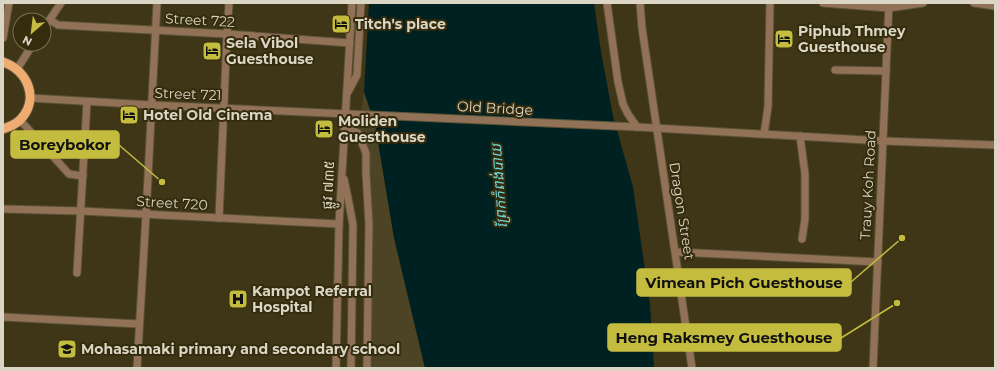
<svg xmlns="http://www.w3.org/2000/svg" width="998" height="371" viewBox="0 0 998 371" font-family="Montserrat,'Noto Sans Khmer',sans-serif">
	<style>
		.sand { fill: #4d4425 }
		.water { fill: #002122 }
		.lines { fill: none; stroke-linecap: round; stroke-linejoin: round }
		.minor-casing { stroke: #5b5337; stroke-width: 9 }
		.major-casing { stroke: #5b5337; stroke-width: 11 }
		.minor { stroke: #927257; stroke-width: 7 }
		.major { stroke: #eeac72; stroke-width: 9 }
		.labels { text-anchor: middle; stroke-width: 4; stroke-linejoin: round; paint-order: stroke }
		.street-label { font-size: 14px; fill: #dad5c4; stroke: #342c0d }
		.poi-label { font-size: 14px; font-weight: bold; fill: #dad5c4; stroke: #342c0d; text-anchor: start }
		.water-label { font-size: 15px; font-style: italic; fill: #6dd4d7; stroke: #342c0d }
		.leader { fill: none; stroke: #c4bc3e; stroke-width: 1.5 }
		.callout-dot { fill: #c4bc3e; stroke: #342c0d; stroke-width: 1.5 }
		.callout { fill: #c4bc3e; stroke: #c4bc3e; stroke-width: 1.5 }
		.callout-label { font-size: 15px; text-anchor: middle; font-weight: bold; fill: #111 }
	</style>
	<rect width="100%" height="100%" fill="#3f3618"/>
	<polygon class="sand" points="364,92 375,124 394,238 425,368 367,368 366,153 358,133"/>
	<polygon class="water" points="369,3 594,3 601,52 613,116 633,187 650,304 654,368 425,368 394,238 375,124 364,92"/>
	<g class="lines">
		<g class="minor-casing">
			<g id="minor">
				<polyline points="607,3 618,82 623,104 628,114 637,127"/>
				<polyline points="640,3 642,28 692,368"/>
				<polyline points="823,3 889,8 923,3"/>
				<polyline points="974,3 995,6"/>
				<polyline points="50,20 58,25 227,34 350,43"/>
				<polyline points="44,28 61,3"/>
				<polyline points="3,38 9,3"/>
				<polyline points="17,69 33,44"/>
				<polyline points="835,70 886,71"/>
				<polyline points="348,92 357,75 361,3"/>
				<polyline points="30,98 151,105 637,127 883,141 995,145"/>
				<polyline points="20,120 69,174 83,176"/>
				<polyline points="344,127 358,133 366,153 366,173 369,224 367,368"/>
				<polyline points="764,134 768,107 770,3"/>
				<polyline points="800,136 805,174 805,219 802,239"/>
				<polyline points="344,179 349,203 353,225 351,368"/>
				<polyline points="3,209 81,211 339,224"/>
				<polyline points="219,218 227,34 229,3"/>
				<polyline points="676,252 878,262"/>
				<polyline points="77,273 87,102"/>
				<polyline points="3,317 139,324"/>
				<polyline points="137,368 146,215 157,3"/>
				<polyline points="336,368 339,224 352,3"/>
				<polyline points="873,368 889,3"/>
			</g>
		</g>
		<g class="major-casing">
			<path id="major" d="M3 62C28 70 40 100 20 120 15 125 9 127 3 129"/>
		</g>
		<use href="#minor" class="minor"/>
		<use href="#major" class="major"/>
	</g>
	<defs>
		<g id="hotel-square" transform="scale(1)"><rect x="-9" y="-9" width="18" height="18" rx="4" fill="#c4bc3e" stroke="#342c0d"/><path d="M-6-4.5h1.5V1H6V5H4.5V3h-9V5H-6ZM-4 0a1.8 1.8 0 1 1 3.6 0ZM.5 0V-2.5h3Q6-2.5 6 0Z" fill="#111"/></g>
		<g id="hospital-square" transform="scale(1)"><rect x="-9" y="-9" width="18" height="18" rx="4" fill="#c4bc3e" stroke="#342c0d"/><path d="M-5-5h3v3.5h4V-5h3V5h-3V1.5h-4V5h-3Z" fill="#111"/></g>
		<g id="school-square" transform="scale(1)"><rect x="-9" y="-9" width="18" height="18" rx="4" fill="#c4bc3e" stroke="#342c0d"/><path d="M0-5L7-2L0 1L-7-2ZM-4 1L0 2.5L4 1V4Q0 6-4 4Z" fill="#111"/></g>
	</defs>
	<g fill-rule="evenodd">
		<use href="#hotel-square" x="341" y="24"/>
		<use href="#hotel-square" x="784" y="39"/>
		<use href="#hotel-square" x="212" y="51"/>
		<use href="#hotel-square" x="129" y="115"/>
		<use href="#hotel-square" x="324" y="129"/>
		<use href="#hospital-square" x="238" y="299"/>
		<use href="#school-square" x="67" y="349"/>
	</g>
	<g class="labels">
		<g class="street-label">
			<text transform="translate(200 20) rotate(3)" y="5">Street 722</text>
			<text transform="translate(188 94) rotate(2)" y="5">Street 721</text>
			<text transform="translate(495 108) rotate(3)" y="5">Old Bridge</text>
			<text transform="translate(328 185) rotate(-87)" y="5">ផ្លូវ ៧៣៥</text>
			<text transform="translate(868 185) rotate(-87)" y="5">Trauy Koh Road</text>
			<text transform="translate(172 203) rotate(3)" y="5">Street 720</text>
			<text transform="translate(682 211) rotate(81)" y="5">Dragon Street</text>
		</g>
		<g class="poi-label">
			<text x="355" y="29">Titch's place</text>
			<text x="798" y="36">Piphub Thmey<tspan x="798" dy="16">Guesthouse</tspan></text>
			<text x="226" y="48">Sela Vibol<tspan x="226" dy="16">Guesthouse</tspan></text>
			<text x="143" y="120">Hotel Old Cinema</text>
			<text x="338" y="126">Moliden<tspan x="338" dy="16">Guesthouse</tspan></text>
			<text x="252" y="296">Kampot Referral<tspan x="252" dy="16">Hospital</tspan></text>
			<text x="81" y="354">Mohasamaki primary and secondary school</text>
		</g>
		<g class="water-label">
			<text transform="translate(499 186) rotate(-94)" y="5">ព្រែកកំពង់បាយ</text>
		</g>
	</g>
	<path class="leader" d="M162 182L119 145M902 238L851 282M897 303L841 338"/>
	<g class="callout-dot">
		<circle cx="162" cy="182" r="4"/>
		<circle cx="902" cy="238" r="4"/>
		<circle cx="897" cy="303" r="4"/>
	</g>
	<g class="callout">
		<rect x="11" y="131" width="108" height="27" rx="4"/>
		<rect x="637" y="269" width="214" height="27" rx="4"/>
		<rect x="608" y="324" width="233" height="27" rx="4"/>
	</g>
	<g class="callout-label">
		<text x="65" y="150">Boreybokor</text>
		<text x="744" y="288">Vimean Pich Guesthouse</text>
		<text x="724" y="343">Heng Raksmey Guesthouse</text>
	</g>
	<rect width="998" height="371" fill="none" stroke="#dad5c4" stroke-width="8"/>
	<g transform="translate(32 32) rotate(208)"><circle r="19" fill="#342c0d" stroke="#767056"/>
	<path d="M0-3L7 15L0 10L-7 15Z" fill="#c4bc3e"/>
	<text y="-6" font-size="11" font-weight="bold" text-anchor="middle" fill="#dad5c4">N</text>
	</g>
</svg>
